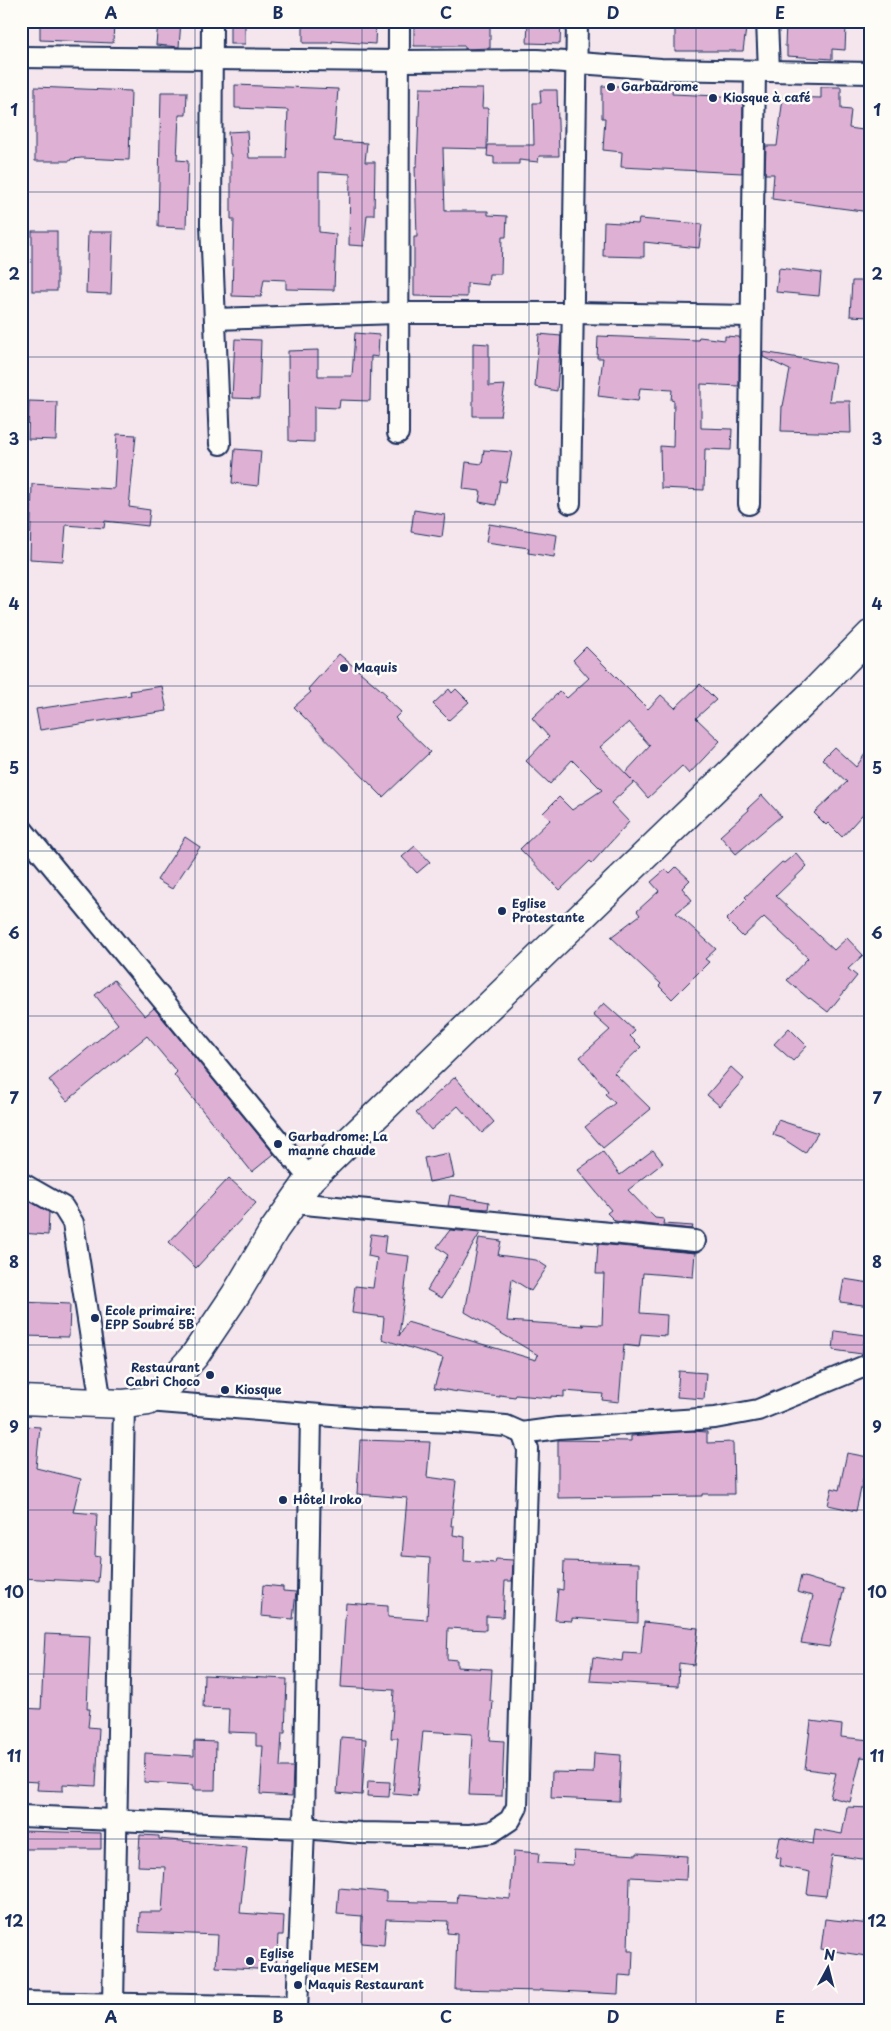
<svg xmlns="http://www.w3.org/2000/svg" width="891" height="2031" viewBox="0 0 891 2031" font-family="'Playpen Sans',sans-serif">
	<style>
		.building { fill: #deb1d4; stroke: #1b2f5e; fill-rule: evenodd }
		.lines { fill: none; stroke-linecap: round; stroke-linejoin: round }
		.street-casing { stroke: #1b2f5e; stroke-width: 24 }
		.secondary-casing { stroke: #1b2f5e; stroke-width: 31 }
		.street { stroke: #fdfcf7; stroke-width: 20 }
		.secondary { stroke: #fdfcf7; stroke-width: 28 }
		.grid { fill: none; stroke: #1b2f5e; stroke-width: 1; stroke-opacity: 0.55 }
		.poi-dot { fill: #1b2f5e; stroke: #fdfcf7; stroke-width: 2 }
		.labels { text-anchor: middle; stroke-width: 5; stroke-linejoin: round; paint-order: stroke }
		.poi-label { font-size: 12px; font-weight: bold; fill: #1b2f5e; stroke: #fdfcf7; text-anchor: start }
		.neatline { fill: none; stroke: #1b2f5e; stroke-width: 2 }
		.grid-label { font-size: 16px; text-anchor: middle; font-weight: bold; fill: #1b2f5e }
	</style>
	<rect width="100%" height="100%" fill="#f4e6ec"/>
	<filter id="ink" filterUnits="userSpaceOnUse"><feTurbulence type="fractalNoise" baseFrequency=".02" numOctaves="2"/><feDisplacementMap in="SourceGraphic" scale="10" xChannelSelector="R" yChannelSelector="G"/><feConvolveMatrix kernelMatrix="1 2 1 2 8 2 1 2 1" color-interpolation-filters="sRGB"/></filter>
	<g filter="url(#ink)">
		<g class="building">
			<polygon points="40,21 114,22 113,43 40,40"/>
			<polygon points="158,21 181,21 179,47 156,45"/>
			<polygon points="303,21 376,21 375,44 332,41 332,43 303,43"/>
			<polygon points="414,21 490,21 490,48 465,49 465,46 414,46"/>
			<polygon points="528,21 561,21 560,44 527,43"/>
			<polygon points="675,21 747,21 743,51 675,51"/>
			<rect x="230" y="22" width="15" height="22"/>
			<polygon points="786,23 846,26 845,50 832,49 832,59 787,56 787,46 785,46"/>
			<polygon points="641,82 673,83 672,94 743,97 742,173 621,167 622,152 603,150 605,118 602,118 602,86 641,86"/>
			<polygon points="235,85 338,89 334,141 367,143 365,162 375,162 374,215 367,215 364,246 349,245 350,174 319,172 319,232 336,234 334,290 286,289 286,280 264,279 261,297 232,296 234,219 231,219 231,154 230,154 228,132 247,131 249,158 286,158 288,110 235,108"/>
			<polygon points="35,87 131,91 129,160 82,158 71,159 70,161 35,161"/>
			<polygon points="821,87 841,87 841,109 851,110 849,128 870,131 870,212 772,199 774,174 765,174 766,146 777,146 783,97 821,98"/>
			<polygon points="420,88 483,89 482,108 488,108 487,149 443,148 445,211 488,211 488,215 507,216 506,237 502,237 501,274 489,274 488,285 467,283 467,297 414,296 414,237 417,237 415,166 417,166"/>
			<polygon points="540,90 557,90 559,156 539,156 538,162 519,160 519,164 494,164 494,157 487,156 488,145 534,145 533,103 541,103"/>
			<polygon points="161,92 187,92 186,115 179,115 177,160 188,161 186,228 158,227"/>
			<polygon points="639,219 702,224 699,248 644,242 644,257 603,256 604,222 638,224"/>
			<rect x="32" y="231" width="25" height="60"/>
			<polygon points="88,232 113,232 111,294 86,293"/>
			<polygon points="779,268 821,273 819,296 776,292"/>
			<polygon points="852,281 870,281 870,317 850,316"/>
			<polygon points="355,333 379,335 378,357 371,356 370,401 340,400 339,408 314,407 314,442 289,441 288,351 318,350 318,376 352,376"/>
			<polygon points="539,334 561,336 557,391 535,387"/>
			<polygon points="598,336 698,340 699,337 725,340 725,336 739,337 739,386 701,384 701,428 732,429 731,450 705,449 704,490 661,488 660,446 673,447 674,401 671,400 672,390 640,388 638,401 598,396 603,358 597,358"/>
			<polygon points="235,339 261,340 259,399 232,398"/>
			<polygon points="473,343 489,344 489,386 505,385 500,416 473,416"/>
			<polygon points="763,352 835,364 829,401 850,401 851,433 781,431 782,406 783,406 790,370 763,357"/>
			<polygon points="29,401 57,402 56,440 28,439"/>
			<polygon points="117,434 136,435 129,507 150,510 148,526 105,521 104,528 66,525 63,561 30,559 32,484 114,489"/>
			<polygon points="235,449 261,451 258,486 232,483"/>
			<polygon points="484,450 512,452 506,482 500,481 496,505 479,502 481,491 463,489 466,462 482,464"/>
			<polygon points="414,510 445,515 442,537 411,532"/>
			<polygon points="489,524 557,535 554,557 528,553 529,548 486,542"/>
			<path d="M586 647 648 709 661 695 675 708 700 684 716 700 696 718 720 741 689 774 682 766 648 798 634 782 611 803 629 822 592 863 590 861 560 890 520 849 550 820 543 813 559 797 572 810 602 790 572 760 550 784 526 761 549 737 532 718 560 691 567 698 589 678 573 660ZM629 722 650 746 625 773 632 780 600 747Z"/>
			<polygon points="339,654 387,695 385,697 401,712 395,718 430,752 383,797 294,707 311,692 308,689"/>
			<polygon points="162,686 167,711 40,730 36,709 131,695 130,691"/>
			<polygon points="449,689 452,693 456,689 469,702 449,720 433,704"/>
			<polygon points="834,747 856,767 870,747 870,806 842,837 828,823 826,825 814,813 847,782 822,759"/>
			<polygon points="762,795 781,816 736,854 720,836 749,810 748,808"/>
			<polygon points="185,837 200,847 172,889 157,880"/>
			<polygon points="415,846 430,862 417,873 402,857"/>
			<polygon points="796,853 807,866 776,896 834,950 847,938 863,955 848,969 857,976 828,1012 810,998 809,999 787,980 808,958 764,917 743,937 726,920 747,899 745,897 765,878 782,862 784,863"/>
			<polygon points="676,867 690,880 682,888 692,900 676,913 716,949 705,959 709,962 672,999 659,986 661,984 611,937 640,915 637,911 659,891 651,882 666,869 670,873"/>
			<polygon points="114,980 145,1016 154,1008 274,1154 252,1172 174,1075 177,1072 147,1036 67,1101 49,1080 118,1024 95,995"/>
			<polygon points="604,1003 635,1031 630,1036 641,1047 614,1073 651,1109 603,1148 585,1127 615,1103 605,1094 608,1091 580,1057 610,1030 593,1015"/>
			<polygon points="789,1028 807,1046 793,1061 774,1044"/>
			<polygon points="731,1067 744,1079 720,1106 707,1095"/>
			<polygon points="455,1077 494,1122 482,1133 458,1106 431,1130 416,1113"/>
			<polygon points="778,1120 818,1133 805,1153 782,1138 773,1135"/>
			<polygon points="653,1150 663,1163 628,1190 655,1218 664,1219 663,1224 693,1226 692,1229 615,1221 607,1213 611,1210 578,1170 603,1152 620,1175"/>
			<polygon points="449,1153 454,1177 429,1182 424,1158"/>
			<polygon points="229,1178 256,1203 196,1268 169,1242"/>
			<polygon points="450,1195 489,1202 488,1209 448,1206"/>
			<polygon points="21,1200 27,1200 49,1212 48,1235 21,1233"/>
			<polygon points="450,1230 480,1233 442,1298 427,1290 448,1255 437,1247"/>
			<polygon points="371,1234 386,1236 384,1253 409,1256 399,1336 407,1322 536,1360 538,1355 465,1312 479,1238 501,1241 498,1255 536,1260 547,1267 531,1291 512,1279 507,1321 584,1326 581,1324 602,1325 604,1274 596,1274 598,1244 695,1253 693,1277 643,1273 640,1313 667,1315 666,1336 641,1334 639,1347 624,1345 619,1402 602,1400 603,1394 564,1391 564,1397 551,1396 551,1398 516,1395 515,1397 500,1395 500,1397 458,1392 434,1388 443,1358 382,1339 384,1317 352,1313 355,1286 373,1288 377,1258 368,1256"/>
			<polygon points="844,1279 870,1283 870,1306 840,1302"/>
			<polygon points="21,1302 70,1304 69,1337 21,1336"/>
			<polygon points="835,1331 865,1335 862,1354 833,1350"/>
			<polygon points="679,1371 706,1373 704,1399 677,1397"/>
			<polygon points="24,1426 40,1427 36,1468 81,1479 73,1512 97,1514 95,1556 100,1557 98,1582 21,1578 21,1454"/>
			<polygon points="692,1431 707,1432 707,1443 733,1442 734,1494 702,1494 702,1496 558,1498 558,1440 631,1441 631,1436"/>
			<polygon points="360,1440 430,1442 427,1477 456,1481 451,1526 454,1526 453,1535 465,1537 464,1561 495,1563 496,1559 513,1560 512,1581 505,1581 503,1617 486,1616 486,1630 448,1628 447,1659 457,1660 457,1667 492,1669 490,1701 493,1701 490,1740 504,1741 502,1796 469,1795 472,1734 423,1731 417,1796 393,1794 398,1738 391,1738 394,1690 341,1687 346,1603 388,1606 388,1617 427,1620 430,1558 402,1556 407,1498 357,1494"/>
			<polygon points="847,1453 868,1457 856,1511 828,1505 832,1488 839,1490"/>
			<polygon points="564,1561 639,1563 638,1623 572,1618 572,1621 555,1620 558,1589 563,1590"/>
			<polygon points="801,1576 844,1589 829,1647 801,1643 813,1596 797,1592"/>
			<polygon points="263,1585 283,1587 283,1591 296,1592 293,1619 261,1616"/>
			<polygon points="644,1622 698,1628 694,1665 679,1663 678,1686 590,1681 593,1657 622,1661 623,1653 641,1654"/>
			<polygon points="45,1634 90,1636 87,1709 90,1709 88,1727 99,1728 96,1786 63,1784 63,1791 37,1790 38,1782 21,1781 21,1708 41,1709"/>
			<polygon points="204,1675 287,1679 285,1733 282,1733 280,1767 293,1767 292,1796 260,1794 263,1746 256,1746 256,1733 228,1732 229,1709 203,1708"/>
			<polygon points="811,1721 842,1725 841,1737 870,1740 870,1758 861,1757 850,1802 830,1797 836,1773 805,1769"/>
			<polygon points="341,1737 366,1739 362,1795 337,1793"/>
			<polygon points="194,1741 216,1742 215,1790 193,1790 193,1785 144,1782 145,1753 194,1756"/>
			<polygon points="594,1753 621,1755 619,1801 551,1798 552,1772 593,1773"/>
			<polygon points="368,1781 390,1782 389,1797 367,1796"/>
			<polygon points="847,1807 870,1808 870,1860 832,1855 826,1896 807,1894 810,1872 780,1866 781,1858 776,1857 780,1837 813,1844 815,1829 842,1834"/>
			<polygon points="21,1831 101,1833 101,1849 21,1849"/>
			<polygon points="140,1835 159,1836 159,1839 247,1847 240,1913 284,1916 283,1935 278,1935 276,1970 216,1967 218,1935 139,1932 140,1912 162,1912 165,1867 138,1866"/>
			<polygon points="514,1851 539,1853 538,1863 573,1865 574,1851 637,1855 637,1853 687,1856 686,1880 630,1877 628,1951 633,1951 632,1976 619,1975 618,1994 540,1990 540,1991 455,1989 457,1934 447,1933 448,1921 386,1919 384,1945 361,1943 362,1916 337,1914 339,1888 386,1892 386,1901 457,1903 458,1894 510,1899"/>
			<polygon points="825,1919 870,1924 866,1956 821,1949"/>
		</g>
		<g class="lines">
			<g class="street-casing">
				<g id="street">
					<polyline points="212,21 211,224 220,444"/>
					<polyline points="767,21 769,71"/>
					<polyline points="21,57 399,61 537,60 661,69 870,73"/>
					<polyline points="215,319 397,313 573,313 752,316"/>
					<polyline points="398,433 399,21"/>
					<polyline points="570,503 577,21"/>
					<polyline points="749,504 755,71"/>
					<polyline points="21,828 310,1179"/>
					<polyline points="21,1183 63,1207 73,1223 101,1403"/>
					<polyline points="294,1203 695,1241"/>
					<polyline points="148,1401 369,1419 455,1422 506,1426 522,1433 558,1428 715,1418 758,1410 870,1364"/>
					<polyline points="21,1816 304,1828 361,1833 470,1835 492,1832 510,1820 517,1807 528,1449 522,1433"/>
					<polyline points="21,2002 297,2007"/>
					<polyline points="113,2004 124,1404"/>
					<polyline points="297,2010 304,1828 311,1415"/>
				</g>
			</g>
			<g class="secondary-casing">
				<polyline id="secondary" points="21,1400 124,1404 148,1401 175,1378 195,1355 236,1294 274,1230 310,1179 811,695 870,635"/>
			</g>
			<use href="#street" class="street"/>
			<use href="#secondary" class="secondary"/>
		</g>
	</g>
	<path class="grid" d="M195 21V2010M362 21V2010M529 21V2010M696 21V2010M21 192H870M21 357H870M21 522H870M21 686H870M21 851H870M21 1016H870M21 1180H870M21 1345H870M21 1510H870M21 1674H870M21 1839H870"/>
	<g class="poi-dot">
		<circle cx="611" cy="87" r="5"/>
		<circle cx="713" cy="98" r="5"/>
		<circle cx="344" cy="668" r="5"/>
		<circle cx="502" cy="911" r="5"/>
		<circle cx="278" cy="1144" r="5"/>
		<circle cx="95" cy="1318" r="5"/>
		<circle cx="210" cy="1375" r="5"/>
		<circle cx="225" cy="1390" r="5"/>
		<circle cx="283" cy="1500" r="5"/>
		<circle cx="250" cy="1961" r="5"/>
		<circle cx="298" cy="1985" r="5"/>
	</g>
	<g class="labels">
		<g class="poi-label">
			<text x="621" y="91">Garbadrome</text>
			<text x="723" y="102">Kiosque à café</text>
			<text x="354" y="672">Maquis</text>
			<text x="512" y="908">Eglise<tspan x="512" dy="14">Protestante</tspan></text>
			<text x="288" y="1141">Garbadrome: La<tspan x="288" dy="14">manne chaude</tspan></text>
			<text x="105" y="1315">Ecole primaire:<tspan x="105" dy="14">EPP Soubré 5B</tspan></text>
			<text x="200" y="1372" text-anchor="end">Restaurant<tspan x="200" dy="14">Cabri Choco</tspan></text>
			<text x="235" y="1394">Kiosque</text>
			<text x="293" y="1504">Hôtel Iroko</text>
			<text x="260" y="1958">Eglise<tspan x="260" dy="14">Evangelique MESEM</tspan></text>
			<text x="308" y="1989">Maquis Restaurant</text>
		</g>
	</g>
	<rect width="891" height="2031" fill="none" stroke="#fdfcf7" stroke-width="55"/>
	<g transform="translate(828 1968) rotate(7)" stroke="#fdfcf7" stroke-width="4" paint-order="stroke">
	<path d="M0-4L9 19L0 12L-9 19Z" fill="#1b2f5e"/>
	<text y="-8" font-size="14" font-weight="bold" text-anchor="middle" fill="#1b2f5e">N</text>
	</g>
	<rect x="28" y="28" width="836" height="1976" class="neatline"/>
	<g class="grid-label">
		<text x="111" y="19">A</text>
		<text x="278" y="19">B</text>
		<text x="446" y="19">C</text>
		<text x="613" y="19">D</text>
		<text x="780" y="19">E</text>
		<text x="14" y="116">1</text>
		<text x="877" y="116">1</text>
		<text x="14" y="280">2</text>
		<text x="877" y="280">2</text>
		<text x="14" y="445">3</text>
		<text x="877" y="445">3</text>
		<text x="14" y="610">4</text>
		<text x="877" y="610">4</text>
		<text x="14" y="774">5</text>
		<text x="877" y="774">5</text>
		<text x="14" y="939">6</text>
		<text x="877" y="939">6</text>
		<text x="14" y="1104">7</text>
		<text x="877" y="1104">7</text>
		<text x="14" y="1268">8</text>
		<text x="877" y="1268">8</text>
		<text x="14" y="1433">9</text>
		<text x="877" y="1433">9</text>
		<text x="14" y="1598">10</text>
		<text x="877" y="1598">10</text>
		<text x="14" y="1762">11</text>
		<text x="877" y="1762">11</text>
		<text x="14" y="1927">12</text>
		<text x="877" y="1927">12</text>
		<text x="111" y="2023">A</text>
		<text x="278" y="2023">B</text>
		<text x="446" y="2023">C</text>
		<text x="613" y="2023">D</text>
		<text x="780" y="2023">E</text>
	</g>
</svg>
